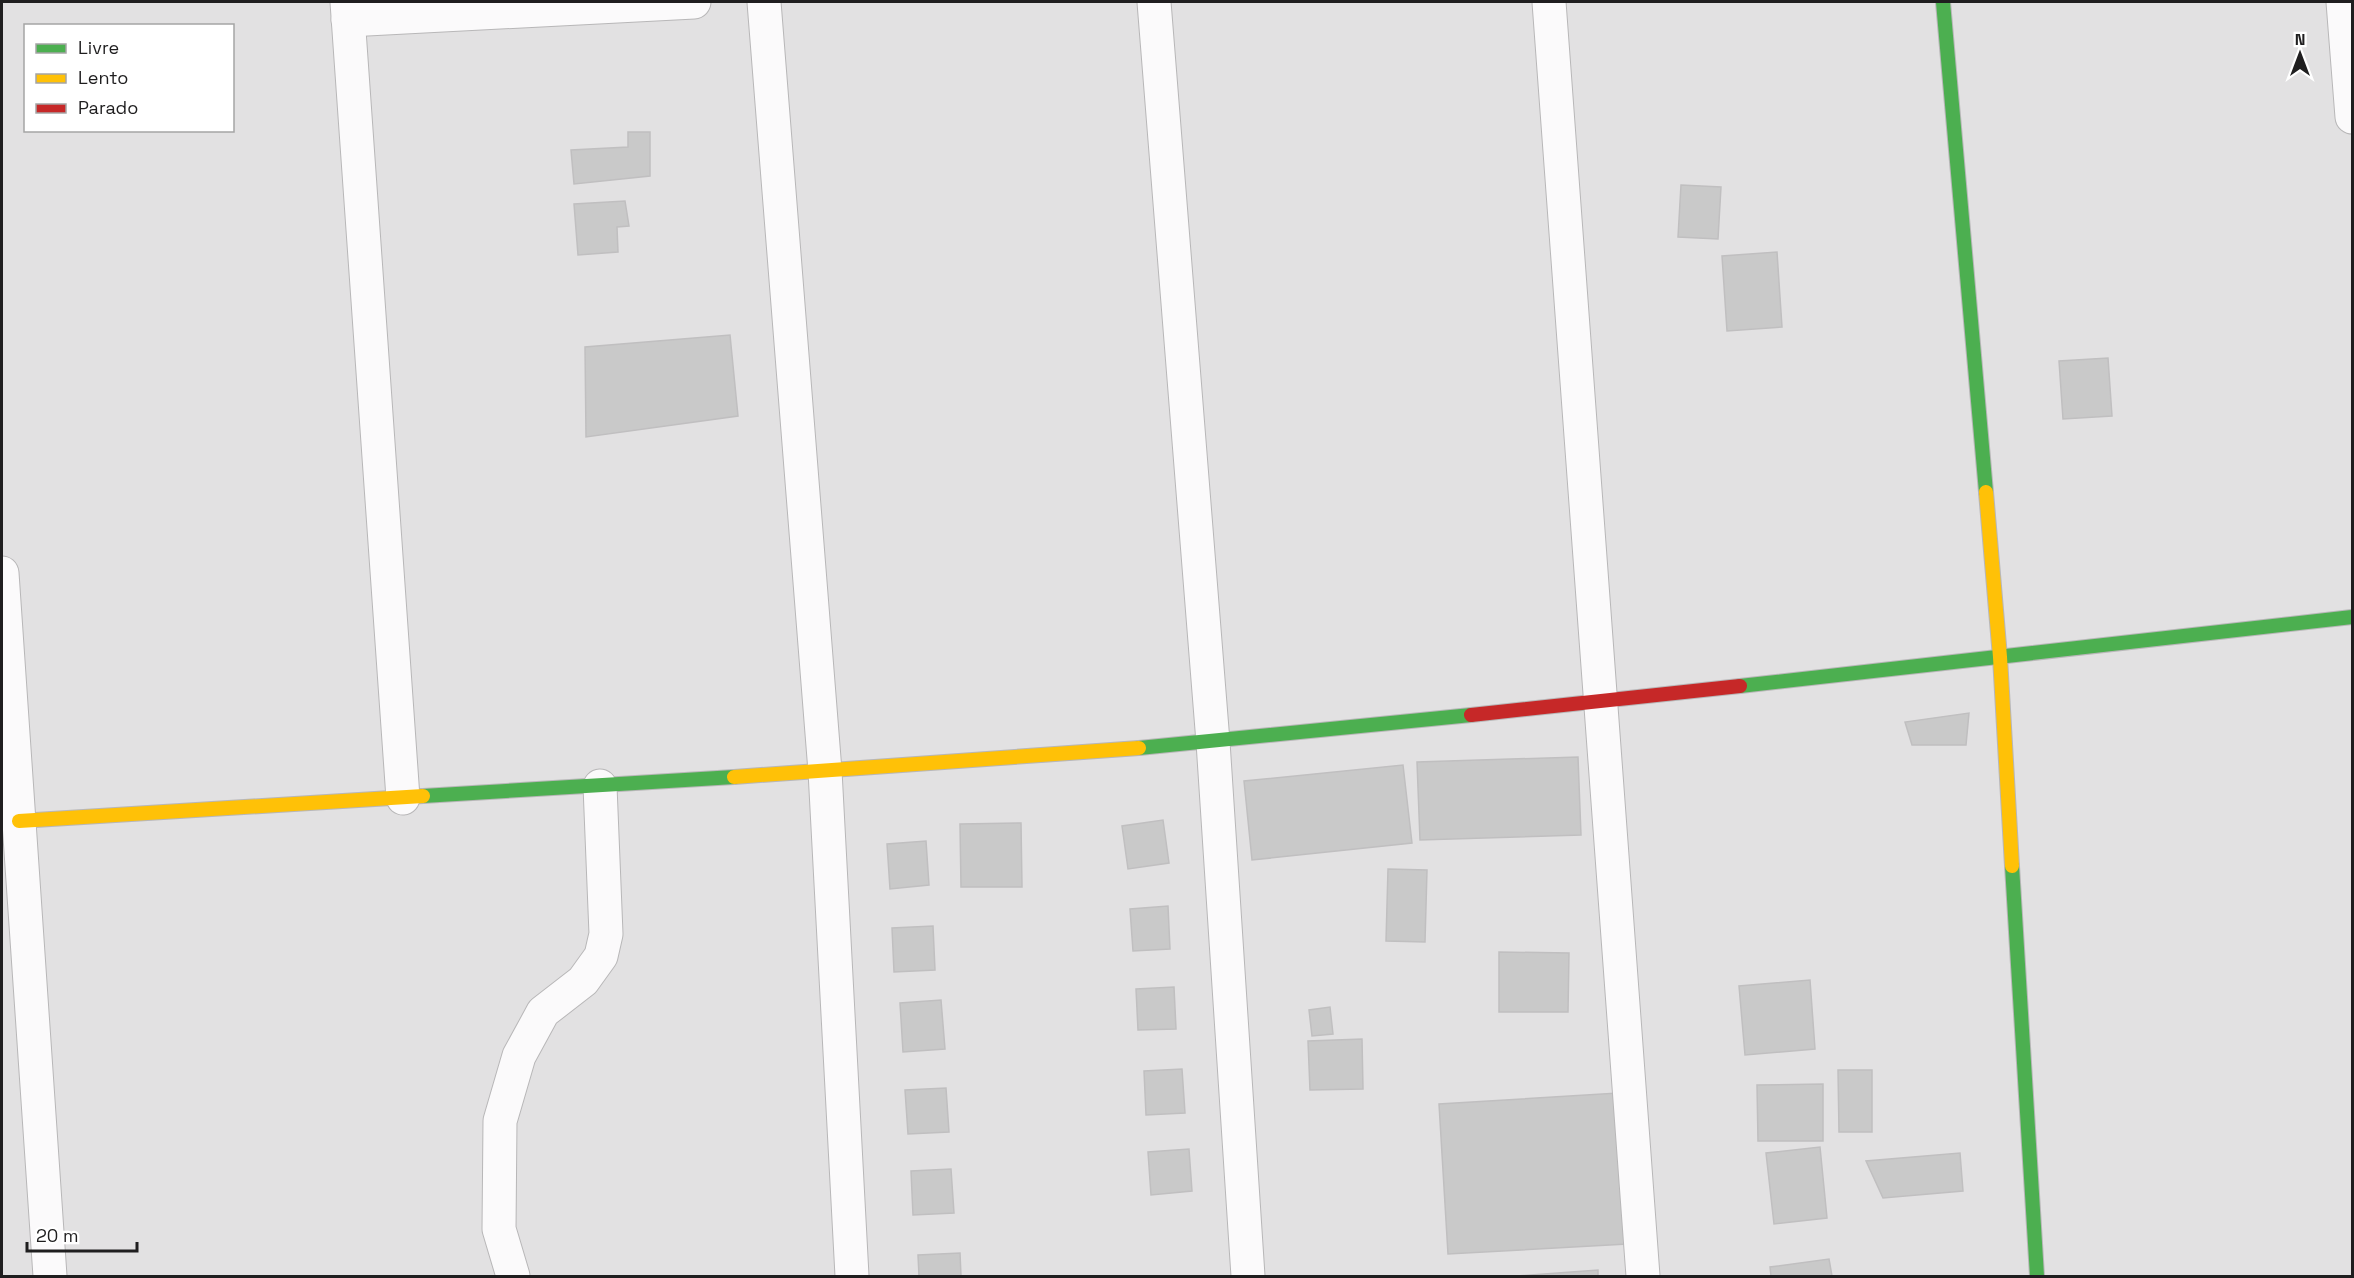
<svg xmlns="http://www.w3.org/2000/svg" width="2354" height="1278" viewBox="0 0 2354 1278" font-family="'Space Grotesk',sans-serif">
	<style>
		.building { fill: #c9c9c9; stroke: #c0bfc0; stroke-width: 1.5 }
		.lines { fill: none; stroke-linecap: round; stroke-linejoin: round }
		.street-casing { stroke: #b8b7b8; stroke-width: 35 }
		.fast-casing { stroke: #b8b7b8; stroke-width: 16 }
		.slow-casing { stroke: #b8b7b8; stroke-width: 16 }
		.jam-casing { stroke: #b8b7b8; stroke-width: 16 }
		.street { stroke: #fbfafb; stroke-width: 33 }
		.fast { stroke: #4caf50; stroke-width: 14 }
		.slow { stroke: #ffc107; stroke-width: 14 }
		.jam { stroke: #c62828; stroke-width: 14 }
	</style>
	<rect width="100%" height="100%" fill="#e2e1e2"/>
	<g class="building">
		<polygon points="628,132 650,132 650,176 574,184 571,150 628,147"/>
		<polygon points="1681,185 1721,187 1718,239 1678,237"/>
		<polygon points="625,201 629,226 617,227 618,252 578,255 574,204"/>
		<polygon points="1777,252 1782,327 1727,331 1722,256"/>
		<polygon points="730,335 738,416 586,437 585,347"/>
		<polygon points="2108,358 2112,416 2063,419 2059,361"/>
		<polygon points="1969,713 1966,745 1912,745 1905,722"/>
		<polygon points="1578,757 1581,835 1420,840 1417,762"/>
		<polygon points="1403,765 1412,843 1252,860 1244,781"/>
		<polygon points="1163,820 1169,863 1128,869 1122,826"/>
		<polygon points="1021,823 1022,887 961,887 960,824"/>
		<polygon points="926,841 929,885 890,889 887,844"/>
		<polygon points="1388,869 1427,870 1425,942 1386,941"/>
		<polygon points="1168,906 1170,949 1133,951 1130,909"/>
		<polygon points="933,926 935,970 894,972 892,928"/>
		<polygon points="1499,952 1569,953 1568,1012 1499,1012"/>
		<polygon points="1810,980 1815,1049 1745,1055 1739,986"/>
		<polygon points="1174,987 1176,1029 1138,1030 1136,989"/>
		<polygon points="941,1000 945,1049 903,1052 900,1003"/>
		<polygon points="1330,1007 1333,1034 1312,1036 1309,1010"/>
		<polygon points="1362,1039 1363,1089 1310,1090 1308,1041"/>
		<polygon points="1182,1069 1185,1113 1146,1115 1144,1071"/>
		<polygon points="1838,1070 1872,1070 1872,1132 1839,1132"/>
		<polygon points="1823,1084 1823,1141 1758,1141 1757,1085"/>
		<polygon points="946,1088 949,1132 908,1134 905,1090"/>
		<polygon points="1618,1093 1627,1244 1448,1254 1439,1104"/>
		<polygon points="1820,1147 1827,1218 1774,1224 1766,1153"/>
		<polygon points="1189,1149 1192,1191 1151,1195 1148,1152"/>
		<polygon points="1960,1153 1963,1191 1883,1198 1866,1161"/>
		<polygon points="951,1169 954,1213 913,1215 911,1171"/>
		<polygon points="960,1253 961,1276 919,1276 918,1255"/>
		<polygon points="1829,1259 1832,1276 1771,1276 1770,1267"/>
		<polygon points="1598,1270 1598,1276 1517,1276"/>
	</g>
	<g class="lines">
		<g class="street-casing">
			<g id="street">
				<polyline points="347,2 403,798"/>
				<polyline points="764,2 825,771 852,1276"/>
				<polyline points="1154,2 1213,742 1248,1276"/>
				<polyline points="1549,2 1643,1276"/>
				<polyline points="2343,2 2352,117"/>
				<polyline points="348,20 694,2"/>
				<polyline points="2,573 50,1276"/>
				<polyline points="513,1276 499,1229 500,1121 519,1056 543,1012 583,981 601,956 606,934 600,786"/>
			</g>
		</g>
		<g class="fast-casing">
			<g id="fast">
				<polyline points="1943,2 1986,492"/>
				<polyline points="1740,686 2352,617"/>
				<polyline points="1139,748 1471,715"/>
				<polyline points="423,796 734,777"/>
				<polyline points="2012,866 2037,1276"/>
			</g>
		</g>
		<g class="slow-casing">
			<g id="slow">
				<polyline points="1986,492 2000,657 2012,866"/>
				<polyline points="734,777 1139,748"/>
				<polyline points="19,821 423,796"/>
			</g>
		</g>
		<g class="jam-casing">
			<polyline id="jam" points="1471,715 1740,686"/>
		</g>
		<use href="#street" class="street"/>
		<use href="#fast" class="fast"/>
		<use href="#slow" class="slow"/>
		<use href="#jam" class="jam"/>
	</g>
	<rect width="2354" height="1278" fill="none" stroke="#1f1e1f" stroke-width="6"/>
	<rect x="24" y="24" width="210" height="108" fill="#ffffff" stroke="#a5a5a5" stroke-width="1.5"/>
	<rect x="36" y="44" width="30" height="9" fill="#4caf50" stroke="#a5a5a5" stroke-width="1.5"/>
	<text x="78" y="54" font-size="18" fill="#1f1e1f">Livre</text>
	<rect x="36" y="74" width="30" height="9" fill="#ffc107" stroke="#a5a5a5" stroke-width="1.5"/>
	<text x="78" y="84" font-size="18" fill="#1f1e1f">Lento</text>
	<rect x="36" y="104" width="30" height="9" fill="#c62828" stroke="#a5a5a5" stroke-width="1.5"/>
	<text x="78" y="114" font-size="18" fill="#1f1e1f">Parado</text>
	<g transform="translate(2300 54)" stroke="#ffffff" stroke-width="4.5" paint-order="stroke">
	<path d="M0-4.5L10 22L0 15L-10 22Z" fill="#1f1e1f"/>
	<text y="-9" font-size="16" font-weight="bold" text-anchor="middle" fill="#1f1e1f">N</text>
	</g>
	<path d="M27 1242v9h110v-9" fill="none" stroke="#1f1e1f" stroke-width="3"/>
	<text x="36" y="1242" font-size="18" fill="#1f1e1f" stroke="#ffffff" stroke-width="4.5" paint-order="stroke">20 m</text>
</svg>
